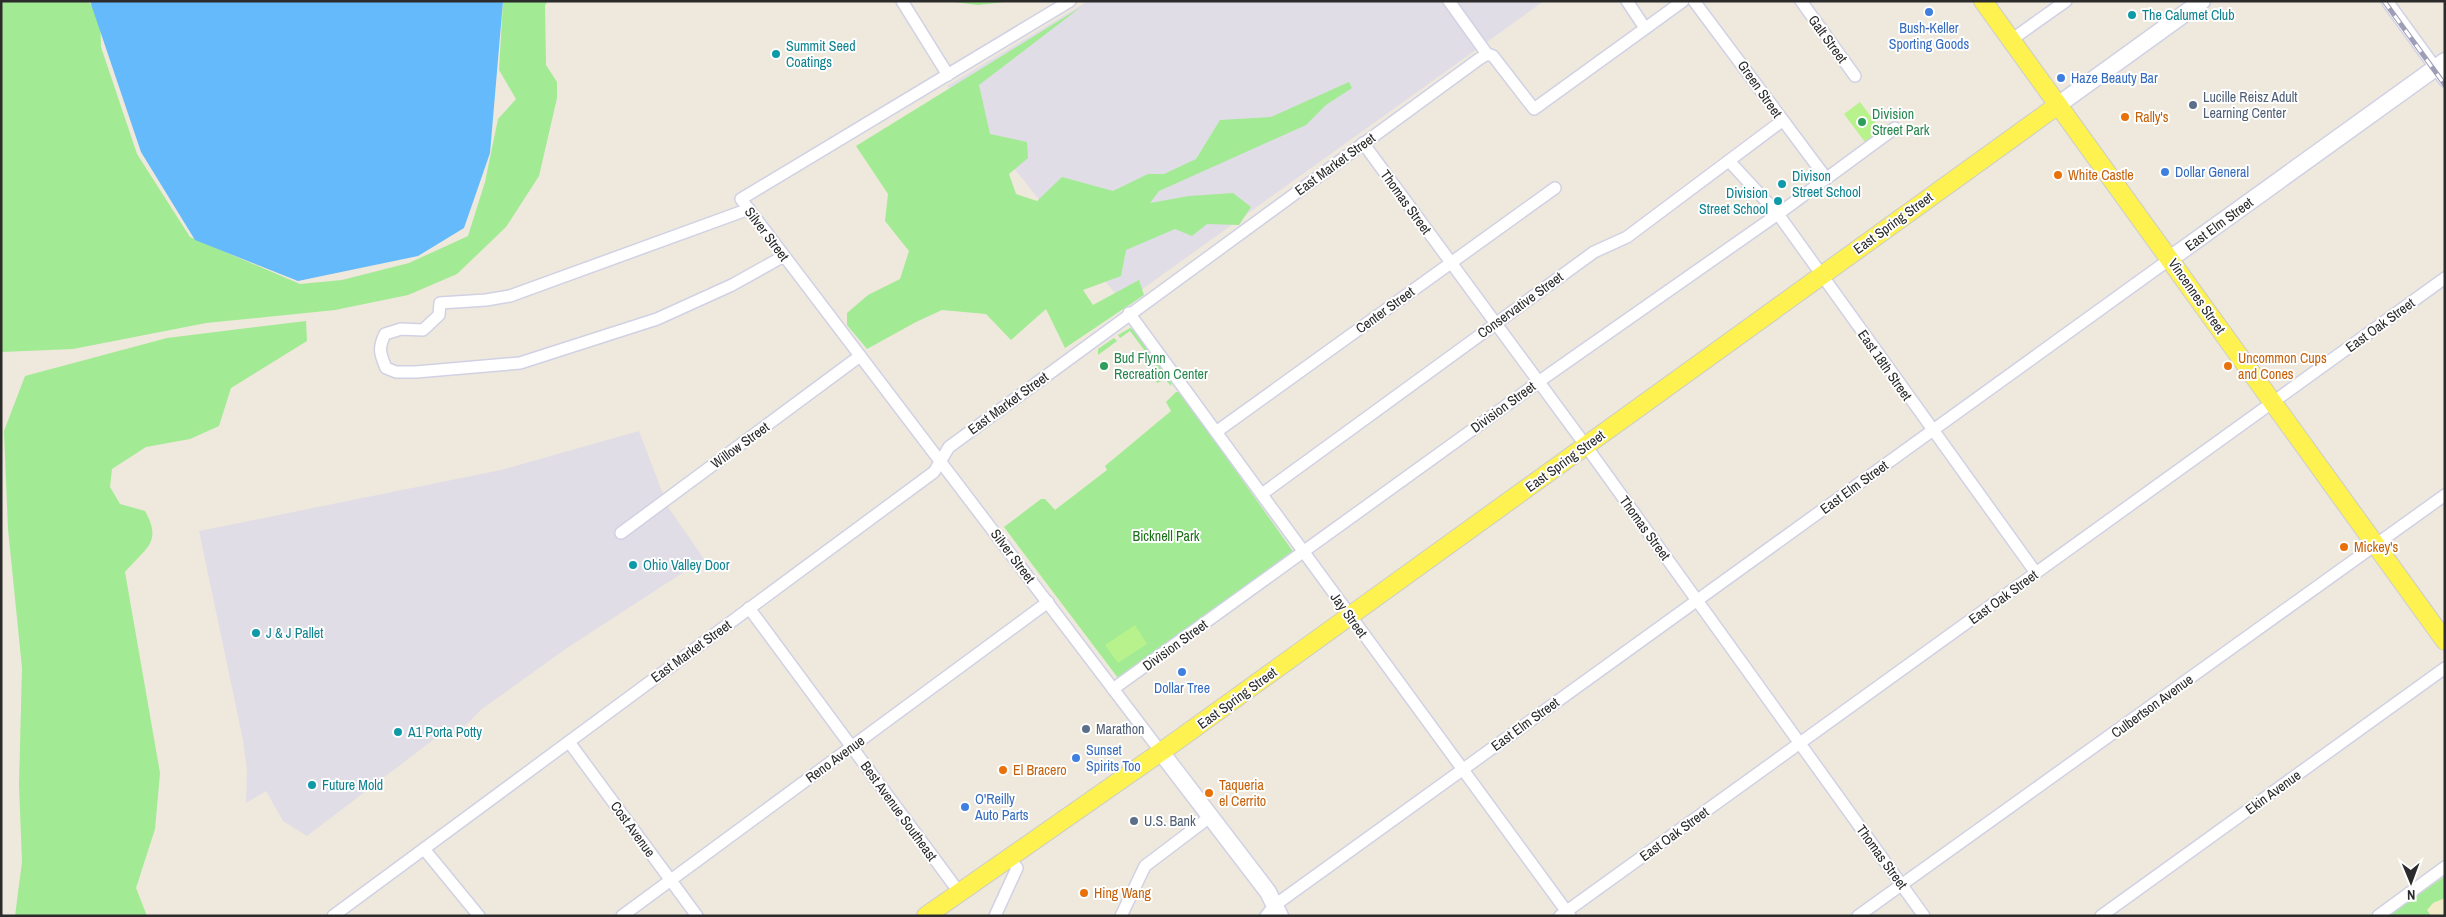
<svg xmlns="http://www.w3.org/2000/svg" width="2446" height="917" viewBox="0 0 2446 917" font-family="'Archivo Narrow',sans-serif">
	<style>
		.industrial { fill: #e1dde6 }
		.education { fill: #f1ebc9 }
		.green { fill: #a2ea93 }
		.pitch { fill: #b7f28d }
		.water { fill: #64bafa }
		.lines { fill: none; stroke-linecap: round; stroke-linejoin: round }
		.street-casing { stroke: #d1d1e5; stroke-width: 14 }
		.secondary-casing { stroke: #d1d1e5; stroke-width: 19 }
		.primary-casing { stroke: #ccc; stroke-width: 20 }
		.street { stroke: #fff; stroke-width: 11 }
		.secondary { stroke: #fff; stroke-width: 16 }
		.primary { stroke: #fef251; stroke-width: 18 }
		.rail-casing { stroke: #9e9eb7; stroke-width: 5 }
		.rail { stroke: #fff; stroke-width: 3; stroke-dasharray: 9; stroke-linecap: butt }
		.shop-dot { fill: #3f7fe0; stroke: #fff; stroke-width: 2 }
		.culture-dot { fill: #0f9aa8; stroke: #fff; stroke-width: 2 }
		.service-dot { fill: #5c6f8a; stroke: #fff; stroke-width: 2 }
		.food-dot { fill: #e8710a; stroke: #fff; stroke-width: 2 }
		.leisure-dot { fill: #2e9e5b; stroke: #fff; stroke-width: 2 }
		.labels { text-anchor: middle; stroke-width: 4; stroke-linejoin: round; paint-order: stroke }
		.culture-label { font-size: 14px; fill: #0d838f; stroke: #fff; text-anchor: start }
		.shop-label { font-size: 14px; fill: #366cbe; stroke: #fff; text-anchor: start }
		.street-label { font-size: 14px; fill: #2b2b2b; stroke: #fff }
		.service-label { font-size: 14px; fill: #4e5e75; stroke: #fff; text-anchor: start }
		.leisure-label { font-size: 14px; fill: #27864d; stroke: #fff; text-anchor: start }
		.food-label { font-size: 14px; fill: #c56008; stroke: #fff; text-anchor: start }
		.park-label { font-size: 14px; fill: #177013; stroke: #fff }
	</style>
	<rect width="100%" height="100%" fill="#eee9dc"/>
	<g class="industrial">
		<polygon points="1088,1 1544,1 1123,303 947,86"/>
		<polygon points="639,431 668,507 704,559 567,648 482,709 459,732 437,737 307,836 283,821 266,791 246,803 247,770 243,740 199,531 501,470"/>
	</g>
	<polygon class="education" points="2445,868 2445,916 2404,916 2394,904"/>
	<g class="green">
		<polygon points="1,1 88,1 100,16 101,47 137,154 190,237 300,284 342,280 409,263 468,236 485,182 498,119 516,99 499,70 503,1 548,1 545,5 546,65 557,82 557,98 539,176 506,227 457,274 408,295 335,310 206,323 73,349 1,352"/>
		<polygon points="945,1 1014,1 978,5"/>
		<polygon points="1081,7 979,85 990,134 1027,142 1028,158 1009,174 1016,194 1037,201 1062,177 1113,191 1148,174 1164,174 1196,159 1220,120 1271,117 1349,82 1352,88 1326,105 1306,125 1159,191 1150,203 1189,196 1233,193 1251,207 1239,225 1207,224 1192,236 1175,229 1126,250 1121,276 1083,290 1093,305 1139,280 1144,295 1065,348 1046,309 1011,340 986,314 942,310 916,322 867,349 847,325 847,313 868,295 900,279 909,251 885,221 888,194 856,146"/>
		<path d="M306 321 307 341 231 388 219 426 190 439 146 447 112 469 110 487 120 504 145 511C163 543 145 548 125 572L160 773 155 829 136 888 147 916H15L22 862 19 785 22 668 8 529 4 431 25 376 167 338Z"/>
		<polygon points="1130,328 1135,330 1172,380 1171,386 1165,379 1157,383 1152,374 1157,367 1130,331 1120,338 1118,335"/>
		<polygon points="1114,338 1117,341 1098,355 1098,349"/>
		<polygon points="1176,392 1180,392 1294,553 1118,678 1004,527 1041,499 1045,499 1055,510 1107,470 1105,466 1171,411 1166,402"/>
		<polygon points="2445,876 2445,898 2433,903 2427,910 2431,916 2388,916"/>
	</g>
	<g class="pitch">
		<polygon points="1860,102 1881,130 1865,142 1844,114"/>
		<polygon points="1135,625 1147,644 1118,663 1105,645"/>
	</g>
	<polygon class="water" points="90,1 503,1 490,153 464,228 418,256 298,281 195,240 141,152"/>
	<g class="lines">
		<g class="street-casing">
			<g id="street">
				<polyline points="902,1 948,75"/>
				<polyline points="1070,1 741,199 1161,752"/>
				<polyline points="1449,1 1487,54"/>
				<polyline points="1627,1 1645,28"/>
				<polyline points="1694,1 1826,178"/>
				<polyline points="1801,1 1855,76"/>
				<polyline points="2387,1 2445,81"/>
				<polyline points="2011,40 2066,1"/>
				<polyline points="1363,143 1586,446 1924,916"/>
				<polyline points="1729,161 1778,214 2036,573"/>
				<path d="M749 209 510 296 486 300 440 303 439 315 423 330 401 329 385 334C378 348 380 354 386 368L396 372H416L520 363 657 319 732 285 784 256"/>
				<polyline points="1129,313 1570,916"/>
				<polyline points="1216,432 1555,188"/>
				<polyline points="1262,494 1594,252 1627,237 1782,121"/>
				<polyline points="621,533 860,356"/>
				<polyline points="749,608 959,892"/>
				<polyline points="1113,689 1551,373 1778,214 1895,128"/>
				<polyline points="569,742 697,916"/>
				<polyline points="424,849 479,916"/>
				<polyline points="333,916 934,472 949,447 1479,59 1487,54 1493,56 1534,109 1683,1"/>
				<polyline points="622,916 1048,602"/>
				<polyline points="995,916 1017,868 1009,857"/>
				<polyline points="1121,916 1145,866 1211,816"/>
				<polyline points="1266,916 1275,905 2170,259"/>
				<polyline points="1560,916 2445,278"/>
				<polyline points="1858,916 2445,495"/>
				<polyline points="2101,916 2445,668"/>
				<polyline points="2378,916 2445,867"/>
			</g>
		</g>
		<g class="secondary-casing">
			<g id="secondary">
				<polyline points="2058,105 2202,1"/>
				<polyline points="2170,259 2445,61"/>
				<polyline points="1161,752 1268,892 1280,916"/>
			</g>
		</g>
		<g class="primary-casing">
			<g id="primary">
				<polyline points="1983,1 2445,641"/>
				<polyline points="926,916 1175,742 2058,105"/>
			</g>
		</g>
		<use href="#street" class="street"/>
		<use href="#secondary" class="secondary"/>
		<use href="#primary" class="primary"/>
		<g class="rail-casing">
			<polyline id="rail" points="2384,1 2445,85"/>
		</g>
		<use href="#rail" class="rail"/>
	</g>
	<g class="shop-dot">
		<circle cx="1929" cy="12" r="5"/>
		<circle cx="2061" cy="78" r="5"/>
		<circle cx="2165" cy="172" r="5"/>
		<circle cx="1182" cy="672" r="5"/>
		<circle cx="1076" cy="758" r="5"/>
		<circle cx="965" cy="807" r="5"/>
	</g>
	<g class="culture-dot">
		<circle cx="2132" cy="15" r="5"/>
		<circle cx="776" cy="54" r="5"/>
		<circle cx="1782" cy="184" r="5"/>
		<circle cx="1778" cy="201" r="5"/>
		<circle cx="633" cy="565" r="5"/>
		<circle cx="256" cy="633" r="5"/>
		<circle cx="398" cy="732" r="5"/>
		<circle cx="312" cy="785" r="5"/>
	</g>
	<g class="service-dot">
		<circle cx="2193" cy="105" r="5"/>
		<circle cx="1086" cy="729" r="5"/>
		<circle cx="1134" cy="821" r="5"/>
	</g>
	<g class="food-dot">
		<circle cx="2125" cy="117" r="5"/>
		<circle cx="2058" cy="175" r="5"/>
		<circle cx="2228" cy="366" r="5"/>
		<circle cx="2344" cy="547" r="5"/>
		<circle cx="1003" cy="770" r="5"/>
		<circle cx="1209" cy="793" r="5"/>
		<circle cx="1084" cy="893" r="5"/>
	</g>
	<g class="leisure-dot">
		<circle cx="1862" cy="122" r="5"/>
		<circle cx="1104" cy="366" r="5"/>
	</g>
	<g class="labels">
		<g class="culture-label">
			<text x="2142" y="20">The Calumet Club</text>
			<text x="786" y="51">Summit Seed<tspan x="786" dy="16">Coatings</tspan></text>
			<text x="1792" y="181">Divison<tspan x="1792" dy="16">Street School</tspan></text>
			<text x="1768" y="198" text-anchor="end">Division<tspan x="1768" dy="16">Street School</tspan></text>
			<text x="643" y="570">Ohio Valley Door</text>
			<text x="266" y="638">J &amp; J Pallet</text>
			<text x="408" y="737">A1 Porta Potty</text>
			<text x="322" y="790">Future Mold</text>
		</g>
		<g class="shop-label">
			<text x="1929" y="33" text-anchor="middle">Bush-Keller<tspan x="1929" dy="16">Sporting Goods</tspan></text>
			<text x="2071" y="83">Haze Beauty Bar</text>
			<text x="2175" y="177">Dollar General</text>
			<text x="1182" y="693" text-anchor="middle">Dollar Tree</text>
			<text x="1086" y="755">Sunset<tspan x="1086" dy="16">Spirits Too</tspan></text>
			<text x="975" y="804">O'Reilly<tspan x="975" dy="16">Auto Parts</tspan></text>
		</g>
		<g class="street-label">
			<text transform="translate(1828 39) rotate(54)" y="5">Galt Street</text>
			<text transform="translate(1760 89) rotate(55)" y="5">Green Street</text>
			<text transform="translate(1335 164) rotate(-36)" y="5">East Market Street</text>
			<text transform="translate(1406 202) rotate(54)" y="5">Thomas Street</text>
			<text transform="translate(1893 223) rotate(-36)" y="5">East Spring Street</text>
			<text transform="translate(2219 224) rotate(-36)" y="5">East Elm Street</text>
			<text transform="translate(767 234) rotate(53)" y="5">Silver Street</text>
			<text transform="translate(2197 296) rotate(55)" y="5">Vincennes Street</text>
			<text transform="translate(1520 305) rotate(-36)" y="5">Conservative Street</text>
			<text transform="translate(1385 310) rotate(-36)" y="5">Center Street</text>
			<text transform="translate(2380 325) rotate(-36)" y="5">East Oak Street</text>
			<text transform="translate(1885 365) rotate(55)" y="5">East 18th Street</text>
			<text transform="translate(1008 403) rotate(-36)" y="5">East Market Street</text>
			<text transform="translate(1503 407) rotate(-36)" y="5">Division Street</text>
			<text transform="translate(740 445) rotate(-36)" y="5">Willow Street</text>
			<text transform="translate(1565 461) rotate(-36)" y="5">East Spring Street</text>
			<text transform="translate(1854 487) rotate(-36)" y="5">East Elm Street</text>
			<text transform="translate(1645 528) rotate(54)" y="5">Thomas Street</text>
			<text transform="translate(1013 556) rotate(53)" y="5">Silver Street</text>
			<text transform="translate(2003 597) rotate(-36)" y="5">East Oak Street</text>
			<text transform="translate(1349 615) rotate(54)" y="5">Jay Street</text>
			<text transform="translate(1175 645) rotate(-36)" y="5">Division Street</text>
			<text transform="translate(691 651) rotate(-36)" y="5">East Market Street</text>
			<text transform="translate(1237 698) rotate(-36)" y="5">East Spring Street</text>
			<text transform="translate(2152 706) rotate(-36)" y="5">Culbertson Avenue</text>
			<text transform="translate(1525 724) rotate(-36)" y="5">East Elm Street</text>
			<text transform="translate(835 759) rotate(-36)" y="5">Reno Avenue</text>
			<text transform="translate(2273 792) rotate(-36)" y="5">Ekin Avenue</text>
			<text transform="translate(899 811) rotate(54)" y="5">Best Avenue Southeast</text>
			<text transform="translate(633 829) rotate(54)" y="5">Cost Avenue</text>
			<text transform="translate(1674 834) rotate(-36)" y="5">East Oak Street</text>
			<text transform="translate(1882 857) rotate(54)" y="5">Thomas Street</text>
		</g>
		<g class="service-label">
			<text x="2203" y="102">Lucille Reisz Adult<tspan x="2203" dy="16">Learning Center</tspan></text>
			<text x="1096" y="734">Marathon</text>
			<text x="1144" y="826">U.S. Bank</text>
		</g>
		<g class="leisure-label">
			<text x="1872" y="119">Division<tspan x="1872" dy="16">Street Park</tspan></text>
			<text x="1114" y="363">Bud Flynn<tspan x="1114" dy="16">Recreation Center</tspan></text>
		</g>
		<g class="food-label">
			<text x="2135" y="122">Rally's</text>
			<text x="2068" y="180">White Castle</text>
			<text x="2238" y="363">Uncommon Cups<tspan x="2238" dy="16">and Cones</tspan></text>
			<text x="2354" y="552">Mickey's</text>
			<text x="1013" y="775">El Bracero</text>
			<text x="1219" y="790">Taqueria<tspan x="1219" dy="16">el Cerrito</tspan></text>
			<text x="1094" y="898">Hing Wang</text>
		</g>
		<g class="park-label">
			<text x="1166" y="541">Bicknell Park</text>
		</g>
	</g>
	<rect width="2446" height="917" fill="none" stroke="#2b2b2b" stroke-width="5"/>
	<g transform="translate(2411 882) rotate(179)" stroke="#ffffff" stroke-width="4" paint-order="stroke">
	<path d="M0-4L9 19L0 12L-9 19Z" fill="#2b2b2b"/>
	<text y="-8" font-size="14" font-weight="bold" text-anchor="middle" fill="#2b2b2b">N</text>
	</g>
</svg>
